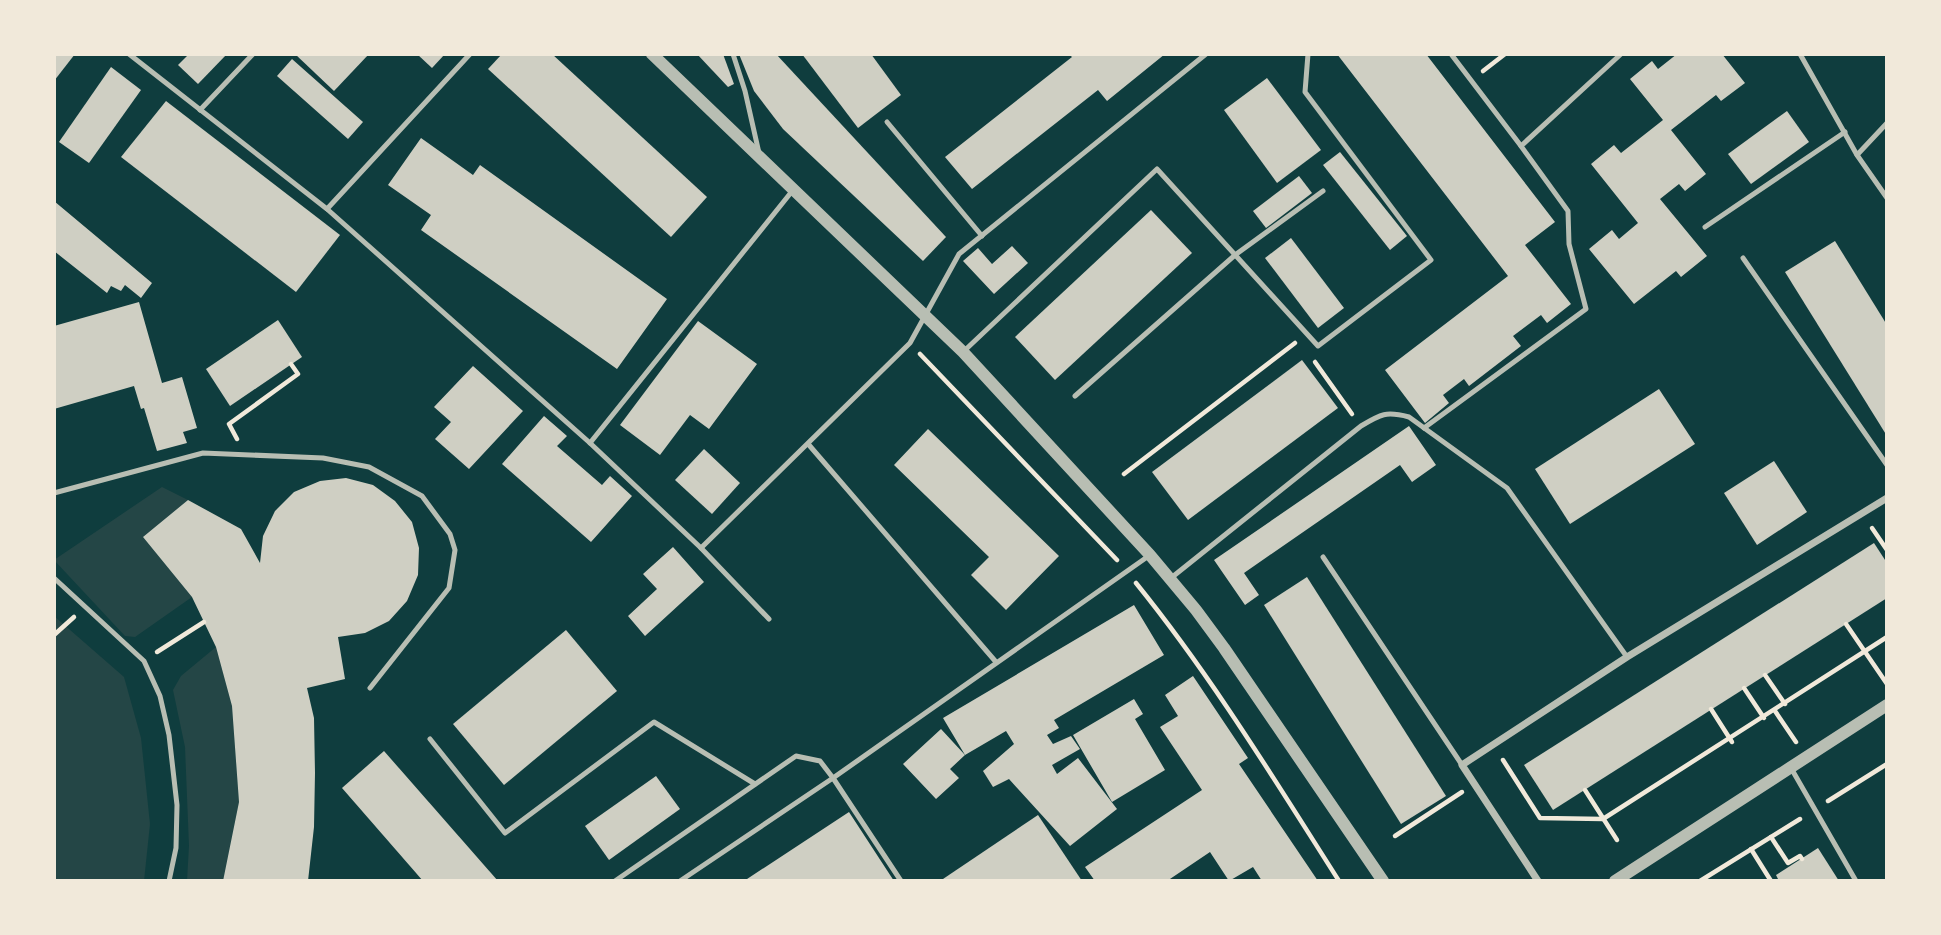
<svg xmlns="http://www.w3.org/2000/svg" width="1941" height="935" viewBox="0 0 1941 935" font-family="'Nunito Sans',sans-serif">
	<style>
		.green { fill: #244646 }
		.building { fill: #cfcfc3 }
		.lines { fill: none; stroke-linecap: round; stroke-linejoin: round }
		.path { stroke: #f1e9da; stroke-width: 4.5 }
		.service { stroke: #b8beb3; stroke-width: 5 }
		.minor { stroke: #b8beb3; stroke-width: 7 }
		.tertiary { stroke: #b8beb3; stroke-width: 12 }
	</style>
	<rect width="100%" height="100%" fill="#0f3d3e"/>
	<g class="green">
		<polygon points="162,487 188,500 143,537 192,597 135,637 125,636 54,560"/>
		<polygon points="54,616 124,677 141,738 150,824 144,881 54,881"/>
		<polygon points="216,647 232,706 239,802 223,881 187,881 189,846 185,747 173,690 181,676"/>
	</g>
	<g class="building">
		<polygon points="54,54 75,54 54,81"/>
		<polygon points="189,54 227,54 198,84 178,65"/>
		<polygon points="295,54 369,54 334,91"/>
		<polygon points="417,54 445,54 432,68"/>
		<polygon points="502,54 552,54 707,197 671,237 488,69"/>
		<polygon points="697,54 723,54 734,84 728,87"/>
		<polygon points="739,54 776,54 946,237 923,261 783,129 754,91"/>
		<polygon points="802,54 871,54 901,95 858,128"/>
		<polygon points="1069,54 1165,54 1107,101 1098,90 972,189 945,157 1072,57"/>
		<polygon points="1337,54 1426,54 1555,222 1525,245 1571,304 1547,323 1541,315 1513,336 1521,346 1469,386 1464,379 1443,395 1449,403 1425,423 1385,370 1508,276"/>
		<polygon points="1677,54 1722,54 1745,83 1721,101 1716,95 1671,130 1706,174 1685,191 1679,184 1660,199 1707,256 1681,277 1676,271 1634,304 1589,249 1612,230 1619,239 1638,223 1591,164 1614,145 1621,153 1663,120 1630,79 1652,61 1658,69"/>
		<polygon points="292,59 363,122 348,139 277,76"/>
		<polygon points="111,67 141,90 89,163 59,142"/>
		<polygon points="1267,78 1321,150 1277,183 1224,110"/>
		<polygon points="166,101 340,235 296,292 121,157"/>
		<polygon points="1787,111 1809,142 1751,184 1728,154"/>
		<polygon points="421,138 473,175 480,165 667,299 617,369 421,230 431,215 388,185"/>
		<polygon points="1340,152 1407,236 1390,250 1323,165"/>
		<polygon points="1299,176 1312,193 1266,228 1253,211"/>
		<polygon points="54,201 152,283 141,298 125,285 121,291 111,286 107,293 54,251"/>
		<polygon points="1151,210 1192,253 1055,380 1015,337"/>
		<polygon points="1291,238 1344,308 1318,328 1265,258"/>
		<polygon points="1835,241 1887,325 1887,436 1785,272"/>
		<polygon points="1012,246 1028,263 994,294 963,261 978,248 992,264"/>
		<polygon points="139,302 162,383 182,377 197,428 183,432 187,443 157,451 144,408 141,409 134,386 54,409 54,326"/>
		<polygon points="278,320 302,357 230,406 206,369"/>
		<polygon points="698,321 757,364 709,429 690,415 660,455 620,425"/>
		<polygon points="1302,360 1338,408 1188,520 1152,472"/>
		<polygon points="473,366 523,411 469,469 435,439 451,422 434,407"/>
		<polygon points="1659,389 1695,444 1570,524 1535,469"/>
		<polygon points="544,416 567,436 557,446 602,485 610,476 632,496 591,542 502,464"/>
		<polygon points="1409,426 1436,465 1412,482 1400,465 1244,573 1259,595 1245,605 1214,560"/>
		<polygon points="928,429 1059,556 1006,610 971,575 989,557 894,465"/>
		<polygon points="704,449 740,483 712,514 675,480"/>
		<polygon points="1774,461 1807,512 1757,545 1724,493"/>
		<polygon points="346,478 373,485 395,501 412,522 419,548 418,575 407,601 389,621 365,633 338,637 345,679 307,688 314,718 315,773 314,827 308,881 223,881 239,802 232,706 216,647 192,597 143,537 188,500 241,529 260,563 263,536 275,511 294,492 320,481"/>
		<polygon points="1874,543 1887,563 1887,598 1553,810 1524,765"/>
		<polygon points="673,547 704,582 645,636 628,616 657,589 643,574"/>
		<polygon points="1307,577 1446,796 1401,824 1264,605"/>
		<polygon points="1134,605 1164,655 1054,720 1059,728 1047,735 1053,744 1071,736 1080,749 1052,765 1057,774 1078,758 1117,809 1070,846 1009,779 993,787 983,771 1014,744 1006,731 965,755 943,718"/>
		<polygon points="566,630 617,691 504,785 453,724"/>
		<polygon points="1193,676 1248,758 1239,764 1318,881 1262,881 1253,867 1229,881 1210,852 1167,881 1095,881 1085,867 1202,790 1160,727 1178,716 1165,695"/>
		<polygon points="1134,699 1143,714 1135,719 1165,770 1112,802 1073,735"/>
		<polygon points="941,729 965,755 950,769 959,778 936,799 903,764"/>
		<polygon points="384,751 498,881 423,881 342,788"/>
		<polygon points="656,776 680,809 609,860 585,826"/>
		<polygon points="849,812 894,881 744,881 811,837"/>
		<polygon points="1038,815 1082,881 940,881"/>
		<polygon points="1818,848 1839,881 1779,881 1776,875"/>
	</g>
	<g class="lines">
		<g class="path">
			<polyline points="1483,71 1505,54"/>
			<polyline points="920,354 1117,560"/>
			<polyline points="1315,362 1352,414"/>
			<polyline points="237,439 229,424 298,374 291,364"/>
			<polyline points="1124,474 1295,343"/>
			<polyline points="1872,528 1887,550"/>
			<path d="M1136 583C1212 677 1274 779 1339 881"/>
			<polyline points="1846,624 1887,684"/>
			<polyline points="54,635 74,617"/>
			<polyline points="157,652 204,622"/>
			<polyline points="1765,675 1785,704"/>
			<polyline points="1744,688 1764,718"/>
			<polyline points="1711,709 1732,742"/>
			<polyline points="1775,711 1796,742"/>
			<polyline points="1503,760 1540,818 1603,819 1887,637"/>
			<polyline points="1585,790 1617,840"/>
			<polyline points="1828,801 1887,764"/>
			<polyline points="1395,836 1462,792"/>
			<polyline points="1771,837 1788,863 1800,856 1802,859"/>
			<polyline points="1751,849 1771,881"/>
			<polyline points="1700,881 1800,819"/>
		</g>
		<g class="service">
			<polyline points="129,54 327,209 590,443 701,548 769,619"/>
			<polyline points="733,54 745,91 759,153"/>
			<polyline points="1451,54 1521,146"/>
			<polyline points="1800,54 1857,155 1887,198"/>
			<polyline points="200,110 253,54"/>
			<polyline points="887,122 982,236"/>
			<polyline points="1857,155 1887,123"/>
			<polyline points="327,209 470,54"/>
			<polyline points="1705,227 1845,132"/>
			<polyline points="1743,258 1887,465"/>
			<polyline points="963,352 1157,169 1318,346 1431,260 1305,92 1308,54"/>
			<polyline points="1075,396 1235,255 1323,191"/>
			<polyline points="1424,428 1586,309 1569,244 1568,211 1521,146 1621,54"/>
			<polyline points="590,443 793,190"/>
			<polyline points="809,445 996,662"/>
			<polyline points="54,493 203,453 323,458 369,467 422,496 450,534 455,550 449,588 370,688"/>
			<polyline points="701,548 910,343 959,254 1206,54"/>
			<polyline points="1323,557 1462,765"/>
			<polyline points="54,578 144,661 160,696 169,735 177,805 176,848 169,881"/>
			<path d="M1171 578 1361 426C1381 414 1386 411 1409 417L1507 488 1627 657"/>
			<polyline points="430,739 505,833 654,722 755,784"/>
			<polyline points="1791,768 1856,881"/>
			<polyline points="615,881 796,756 820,761 833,778 1150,555"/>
			<polyline points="680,881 833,778 901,881"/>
		</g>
		<polyline class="minor" points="1538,881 1462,765 1627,657 1887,498"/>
		<g class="tertiary">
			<polyline points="652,54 963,352 1150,555 1196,610 1224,648 1383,881"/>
			<polyline points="1615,881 1887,705"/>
		</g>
	</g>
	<rect width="1941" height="935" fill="none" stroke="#f1e9da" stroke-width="112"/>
</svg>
